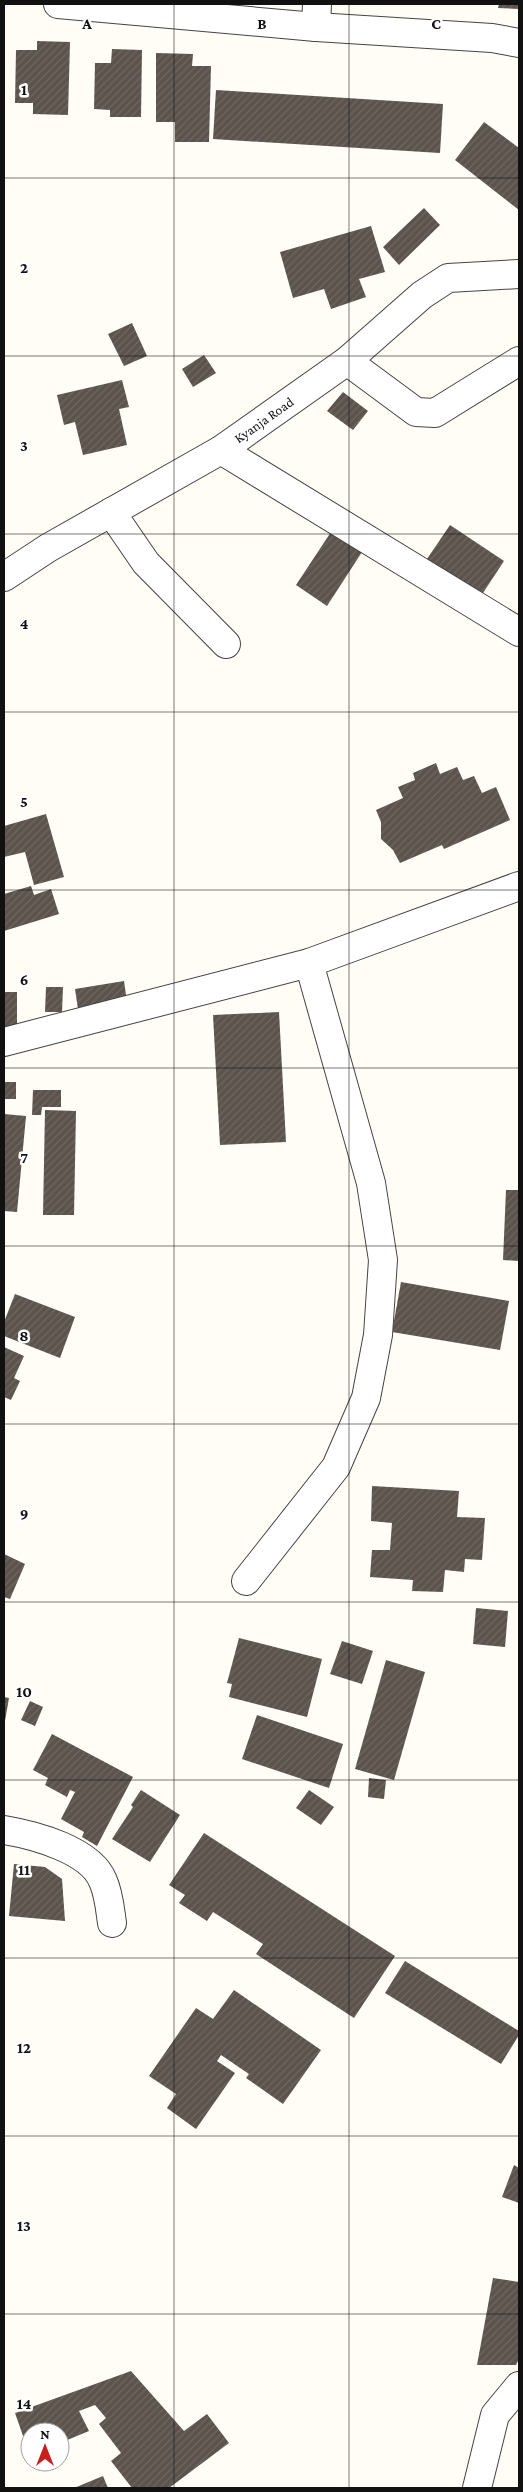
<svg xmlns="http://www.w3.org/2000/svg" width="523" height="2492" viewBox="0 0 523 2492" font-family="'Crimson Pro',serif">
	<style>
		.building { fill: url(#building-hatch) }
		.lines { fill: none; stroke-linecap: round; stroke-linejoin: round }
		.minor-casing { stroke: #444; stroke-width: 30 }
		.minor { stroke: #fff; stroke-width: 28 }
		.grid { fill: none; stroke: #111; stroke-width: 1; stroke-opacity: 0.55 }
		.labels { text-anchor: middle; stroke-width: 5; stroke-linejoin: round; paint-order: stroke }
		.street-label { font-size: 14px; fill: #111; stroke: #fff }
		.grid-label { font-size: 16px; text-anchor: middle; font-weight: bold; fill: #111; stroke: #fff; stroke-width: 5; stroke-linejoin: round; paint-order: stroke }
	</style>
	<defs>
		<pattern id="building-hatch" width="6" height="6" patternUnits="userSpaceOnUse" patternTransform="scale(1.25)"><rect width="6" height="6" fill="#5b534c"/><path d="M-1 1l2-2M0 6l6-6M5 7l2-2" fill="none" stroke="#6e6762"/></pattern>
	</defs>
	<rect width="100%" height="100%" fill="#fffdf5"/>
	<g class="building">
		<polygon points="499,4 519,4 519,9 498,8"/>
		<polygon points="37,41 70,42 68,115 33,114 33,103 15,103 16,50 37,50"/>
		<polygon points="112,49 142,50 141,117 110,117 110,110 94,109 95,63 111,63"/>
		<polygon points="156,53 193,54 192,66 211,66 209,142 175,142 175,122 156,122"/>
		<polygon points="216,90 443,104 440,153 213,139"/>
		<polygon points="484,122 519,148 519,210 455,160"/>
		<polygon points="424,208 440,225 399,265 383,247"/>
		<polygon points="371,226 385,272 359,279 366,297 331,309 324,289 293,298 280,252"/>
		<polygon points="132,323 147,356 124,366 108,334"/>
		<polygon points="204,355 216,373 193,387 182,369"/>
		<polygon points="122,380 129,407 119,409 127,445 83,455 75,422 64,425 57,395"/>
		<polygon points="343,392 368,411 353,430 327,411"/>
		<polygon points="450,525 504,561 481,596 427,559"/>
		<polygon points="331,532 362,552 327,606 296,585"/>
		<polygon points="436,763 440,774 457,767 463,780 474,776 482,793 496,787 510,820 444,849 442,845 400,863 393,850 381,839 381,822 376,810 403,798 398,787 415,780 413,773"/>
		<polygon points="46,814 64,877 34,885 25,852 4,857 4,826"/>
		<polygon points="31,886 34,895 51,889 59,914 4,931 4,894"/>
		<polygon points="124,981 127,1002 78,1009 75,989"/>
		<polygon points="46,987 63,987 62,1012 45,1012"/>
		<rect x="4" y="992" width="13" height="35"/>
		<polygon points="279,1012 286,1142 220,1145 213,1015"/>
		<rect x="4" y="1082" width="12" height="17"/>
		<polygon points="33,1090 61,1090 61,1107 42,1107 41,1115 32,1115"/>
		<polygon points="45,1110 76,1111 74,1215 43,1215"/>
		<polygon points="4,1114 26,1116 17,1212 4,1211"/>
		<polygon points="506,1190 519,1190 519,1261 503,1260"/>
		<polygon points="401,1282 509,1301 500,1350 392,1332"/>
		<polygon points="15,1294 75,1317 60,1358 4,1336 4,1322"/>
		<polygon points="4,1347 24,1356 14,1378 20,1381 11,1400 4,1397"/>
		<polygon points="372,1486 459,1491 457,1517 485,1518 482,1560 465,1559 464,1572 445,1570 443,1592 412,1591 413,1580 370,1577 372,1550 390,1550 392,1523 371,1521"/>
		<polygon points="4,1554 25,1564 10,1599 4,1597"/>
		<polygon points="476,1608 508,1611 505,1647 473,1644"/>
		<polygon points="239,1638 322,1659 307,1717 229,1697 232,1684 227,1683"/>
		<polygon points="342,1641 373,1651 362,1684 330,1674"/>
		<polygon points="386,1660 425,1672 394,1780 355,1769"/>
		<polygon points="4,1697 9,1698 5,1721 4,1721"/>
		<polygon points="30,1701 43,1707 35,1726 21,1720"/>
		<polygon points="257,1715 343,1744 329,1788 242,1759"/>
		<polygon points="52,1734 133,1777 97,1846 82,1837 84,1832 61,1819 75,1792 70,1790 67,1797 45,1785 48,1778 33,1770"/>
		<polygon points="369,1778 386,1780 384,1799 368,1797"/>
		<polygon points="141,1790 180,1815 150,1862 112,1839 133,1807 131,1805"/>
		<polygon points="309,1790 334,1807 321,1825 296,1808"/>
		<polygon points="204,1833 395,1956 354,2018 256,1954 263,1944 213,1912 207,1921 179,1903 185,1895 169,1885"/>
		<polygon points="14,1864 45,1867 62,1879 65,1921 9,1916"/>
		<polygon points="405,1961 519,2031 519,2035 501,2064 385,1993"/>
		<polygon points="234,1990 321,2050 283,2104 246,2078 249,2074 221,2055 217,2061 235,2073 196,2129 167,2108 176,2094 149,2076 196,2008 213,2019"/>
		<polygon points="514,2165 519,2168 519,2203 502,2197"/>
		<polygon points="493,2278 519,2282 519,2359 516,2365 477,2365"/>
		<polygon points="131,2371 184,2431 207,2414 229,2443 169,2488 132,2488 111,2461 121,2453 99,2424 106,2418 95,2405 79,2411 89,2431 60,2443 60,2432 30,2432 30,2456 15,2413"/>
		<polygon points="103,2476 108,2488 74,2488"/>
	</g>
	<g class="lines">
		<g class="minor-casing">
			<g id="minor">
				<polyline points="58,4 316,27 492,38 519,43"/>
				<polyline points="316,27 317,4"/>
				<polyline points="347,361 416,412 435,413 519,361"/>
				<polyline points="221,450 519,632"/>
				<polyline points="111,512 146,563 226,644"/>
				<path id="s1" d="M4 577 48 548 221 450 347 361 422 295 448 278 519 274"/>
				<polyline points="4,1042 309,963 519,886"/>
				<polyline points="246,1581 336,1467 366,1398 378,1335 383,1260 371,1183 309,963"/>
				<path d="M4 1830C34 1835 91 1850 103 1881 109 1894 110 1910 112 1923"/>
				<polyline points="477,2488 495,2415 519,2386"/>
			</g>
		</g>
		<use href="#minor" class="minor"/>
	</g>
	<path class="grid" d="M174 4V2488M349 4V2488M4 178H519M4 356H519M4 534H519M4 712H519M4 890H519M4 1068H519M4 1246H519M4 1424H519M4 1602H519M4 1780H519M4 1958H519M4 2136H519M4 2314H519"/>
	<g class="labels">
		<g class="street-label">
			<text dy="5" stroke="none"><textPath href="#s1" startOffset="304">Kyanja Road</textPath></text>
		</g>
	</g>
	<g class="grid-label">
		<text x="87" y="29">A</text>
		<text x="262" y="29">B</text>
		<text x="436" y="29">C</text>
		<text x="24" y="95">1</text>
		<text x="24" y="273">2</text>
		<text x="24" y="451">3</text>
		<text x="24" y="629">4</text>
		<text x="24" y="807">5</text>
		<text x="24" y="985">6</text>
		<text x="24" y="1163">7</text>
		<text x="24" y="1341">8</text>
		<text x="24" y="1519">9</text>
		<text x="24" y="1697">10</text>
		<text x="24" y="1875">11</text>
		<text x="24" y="2053">12</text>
		<text x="24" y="2231">13</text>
		<text x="24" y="2409">14</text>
	</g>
	<rect width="523" height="2492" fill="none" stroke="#111111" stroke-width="10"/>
	<g transform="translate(45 2447)"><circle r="24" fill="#ffffff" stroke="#a0a0a0"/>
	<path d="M0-4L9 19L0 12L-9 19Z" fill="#cb1f1f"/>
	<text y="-8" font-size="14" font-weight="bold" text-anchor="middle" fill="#111111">N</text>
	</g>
</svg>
